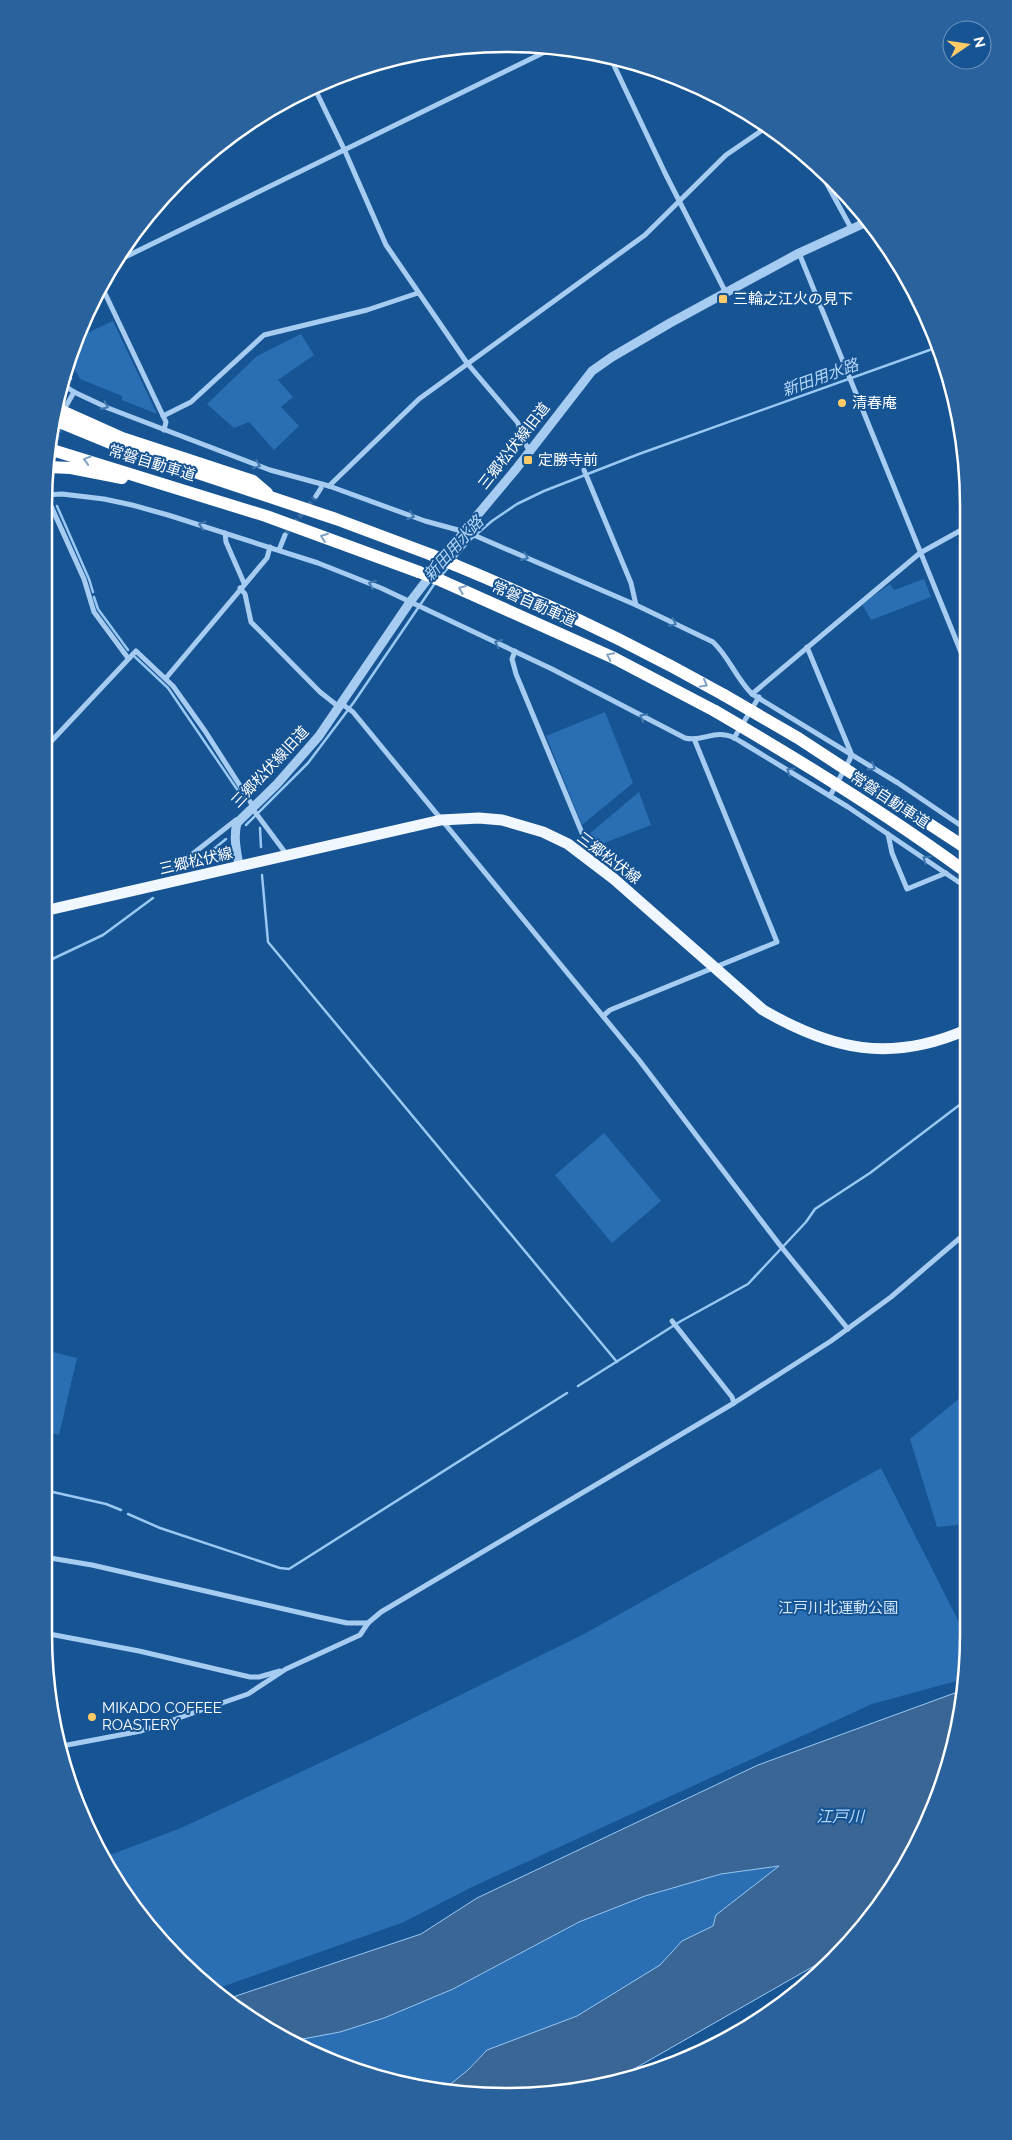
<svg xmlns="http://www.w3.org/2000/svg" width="1012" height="2140" viewBox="0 0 1012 2140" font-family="Raleway,'Noto Sans JP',sans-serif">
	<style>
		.green { fill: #2a6fb3 }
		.water { fill: #396694; stroke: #99c8f3 }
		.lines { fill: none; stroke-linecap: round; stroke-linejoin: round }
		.stream { stroke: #99c8f3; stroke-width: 2.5 }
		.minor-tunnel { stroke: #396ea4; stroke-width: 5; stroke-dasharray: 5 2.5; stroke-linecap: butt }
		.minor { stroke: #a7ccf1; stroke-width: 5 }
		.tertiary { stroke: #a7ccf1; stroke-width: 9 }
		.primary { stroke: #f1f7ff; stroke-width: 11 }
		.motorway { stroke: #fff; stroke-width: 12 }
		.motorway-bridge { stroke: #fff; stroke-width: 12 }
		.oneway { stroke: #4278b0 }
		.oneway2 { stroke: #7fa1c4 }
		.poi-dot { fill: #ffcb67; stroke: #165494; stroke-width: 2 }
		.labels { text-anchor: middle; stroke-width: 4; stroke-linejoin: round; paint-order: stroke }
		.poi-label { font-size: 15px; fill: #fff; stroke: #165494; text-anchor: start }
		.street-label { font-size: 15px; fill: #fff; stroke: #165494 }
		.park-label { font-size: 15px; fill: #cee5fc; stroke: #165494 }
		.water-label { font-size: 16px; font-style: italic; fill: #b3d6f8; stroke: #165494 }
		.rim { fill: none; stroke: #fff; stroke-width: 2.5 }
	</style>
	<rect width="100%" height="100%" fill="#165494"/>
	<g class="green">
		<polygon points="113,321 157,414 122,400 122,396 80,379 69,360 76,338"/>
		<polygon points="301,334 314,355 278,380 293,397 281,407 299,426 274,450 249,422 234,428 207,404 257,356"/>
		<polygon points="924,579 931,597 871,620 862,604 890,584 894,590"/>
		<polygon points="605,712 633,783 582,825 546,736"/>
		<polygon points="639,792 651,825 591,848 588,835"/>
		<polygon points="604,1133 661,1201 612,1243 555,1175"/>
		<polygon points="44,1350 77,1358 59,1435 44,1431"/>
		<polygon points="967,1392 968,1524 937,1527 910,1439"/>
		<polygon points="881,1468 968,1640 964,1679 872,1704 472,1887 404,1922 219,1988 158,1939 106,1865 102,1858 181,1828 371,1739 584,1634"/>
		<polygon points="781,1866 716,1915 713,1926 682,1941 660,1965 577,2016 487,2050 468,2070 443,2090 416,2087 292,2041 340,2032 384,2018 453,1989 579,1922 645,1896 721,1874"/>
	</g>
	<polygon class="water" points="963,1690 959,1724 933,1811 853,1939 835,1954 613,2081 596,2087 506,2096 443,2090 468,2070 487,2050 577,2016 660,1965 682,1941 713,1926 716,1915 779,1866 721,1874 645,1896 579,1922 453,1989 384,2018 340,2032 292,2041 275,2034 230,1998 421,1934 477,1898 758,1765"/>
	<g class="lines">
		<g class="stream">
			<polyline points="66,371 71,379"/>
			<polyline points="57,506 89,579 93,592"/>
			<polyline points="454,559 471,539 492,521 517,504 544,491 639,454 938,347"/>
			<polyline points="440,577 448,568"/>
			<polyline points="94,597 98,609 128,650"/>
			<polyline points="135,657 168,688 245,801"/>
			<polyline points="246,825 308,763 354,702 435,583"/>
			<polyline points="260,828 261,847"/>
			<polyline points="193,866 226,839"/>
			<polyline points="262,875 268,942 617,1362"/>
			<polyline points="44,963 103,935 153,898"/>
			<polyline points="578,1386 681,1321 748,1284 806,1222 815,1209 870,1173 966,1100"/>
			<polyline points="44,1490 106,1504 121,1510"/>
			<polyline points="128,1514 160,1528 280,1568 289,1569 567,1393"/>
		</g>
		<g class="minor-tunnel">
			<polyline points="47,476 61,423"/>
			<polyline points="285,535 316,496"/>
		</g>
		<g class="minor">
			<polyline points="610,57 665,173 726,293"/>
			<polyline points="314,87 344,149 386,245 467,363 518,423 522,439 530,451"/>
			<polyline points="821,173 851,228"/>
			<polyline points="799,253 965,662"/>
			<polyline points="115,262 553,48"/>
			<polyline points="102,287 166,422 164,430"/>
			<path d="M62 384 74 392 108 408 270 470 329 486 425 521 469 533 636 605 713 642C729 657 736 678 752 694L898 783 966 829"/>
			<polyline points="66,406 74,392"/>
			<polyline points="163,416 191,402 264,335 367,310 418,293"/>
			<polyline points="584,470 631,583 636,605"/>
			<polyline points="329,486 419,399 645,235 726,155 767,127"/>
			<polyline points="48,494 51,506 84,579 94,612 128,658"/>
			<path d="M45 495 62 494 104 499 132 505 168 515 318 563 381 588 552 669 685 738C701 742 711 732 725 735 731 735 738 740 743 743L848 807 966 887"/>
			<polyline points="316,496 321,488"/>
			<polyline points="225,533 226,542 244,583"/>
			<polyline points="279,550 285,535"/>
			<polyline points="240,588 245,594 251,622 320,692 339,707"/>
			<polyline points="807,647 851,753 850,759 830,796"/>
			<polyline points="515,651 512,659 516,674 582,833"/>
			<polyline points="166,678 267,558 270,547"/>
			<polyline points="752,694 920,553 965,528"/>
			<polyline points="342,704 353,712 639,1060 779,1244 848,1329"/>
			<polyline points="734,738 759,697"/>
			<polyline points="44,749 136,651 173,686 205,731 253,806"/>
			<polyline points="252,808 287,855"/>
			<polyline points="888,834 892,853 907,889 946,873"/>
			<polyline points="172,870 236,820"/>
			<polyline points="603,1016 610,1010 777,942 695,741"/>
			<polyline points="672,1321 732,1397 734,1403"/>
			<polyline points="44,1557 92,1565 319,1617 347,1623 368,1623"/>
			<polyline points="44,1633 139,1651 250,1677 259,1677 280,1671"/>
			<polyline points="62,1746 141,1731 248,1694 286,1669 360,1635 368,1623 381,1612 734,1403 831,1341 891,1297 967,1232"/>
		</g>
		<path class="tertiary" d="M239 866C237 852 233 838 237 823L277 784 319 736 410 602 470 524 516 469 592 371 612 357 670 323 799 253 869 221"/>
		<path class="primary" d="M44 911 441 820 479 818 502 820 543 832 568 844 614 879 763 1010C832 1050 890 1063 966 1030"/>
		<g class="motorway">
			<polyline points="55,408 122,438 253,481 267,493"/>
			<polyline points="52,419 120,447 336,519 432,555"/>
			<polyline points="49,449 266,516 419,572"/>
			<polyline points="48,467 71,468 122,478"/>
			<path d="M455 565C547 603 637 646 724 695"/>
			<polyline points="442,581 614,658 715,711"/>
		</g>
		<g class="motorway-bridge">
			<polyline points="432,555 455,565"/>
			<polyline points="419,572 442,581"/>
			<polyline points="724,695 798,738 966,848"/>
			<path d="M715 711C801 761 886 813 966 872"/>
		</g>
	</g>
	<defs><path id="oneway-chevron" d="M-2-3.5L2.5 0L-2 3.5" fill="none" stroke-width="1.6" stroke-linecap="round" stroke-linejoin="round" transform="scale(1.25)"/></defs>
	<g class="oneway">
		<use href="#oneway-chevron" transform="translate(105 406) rotate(24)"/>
		<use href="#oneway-chevron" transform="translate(257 465) rotate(21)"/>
		<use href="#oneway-chevron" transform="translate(411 516) rotate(20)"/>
		<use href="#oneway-chevron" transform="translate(202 525) rotate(-162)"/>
		<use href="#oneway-chevron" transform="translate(525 557) rotate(23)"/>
		<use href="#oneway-chevron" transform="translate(372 584) rotate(-159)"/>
		<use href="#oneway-chevron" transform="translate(673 623) rotate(26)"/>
		<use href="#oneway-chevron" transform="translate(498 643) rotate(-155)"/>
		<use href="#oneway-chevron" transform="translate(643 717) rotate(-153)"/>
		<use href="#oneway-chevron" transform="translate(872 767) rotate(32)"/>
		<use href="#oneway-chevron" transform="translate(790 771) rotate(-148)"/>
		<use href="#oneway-chevron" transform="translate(926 859) rotate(-146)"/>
	</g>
	<g class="oneway2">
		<use href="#oneway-chevron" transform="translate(87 460) rotate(-163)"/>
		<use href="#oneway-chevron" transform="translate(324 537) rotate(-160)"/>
		<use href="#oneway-chevron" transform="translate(462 589) rotate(-157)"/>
		<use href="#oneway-chevron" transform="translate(610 656) rotate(-154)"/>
		<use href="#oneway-chevron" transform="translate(704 684) rotate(29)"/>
	</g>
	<g class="poi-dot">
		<rect x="718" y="294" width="10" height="10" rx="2.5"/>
		<circle cx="842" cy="403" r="5"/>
		<rect x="523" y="455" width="10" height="10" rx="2.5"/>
		<circle cx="92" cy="1717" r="5"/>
	</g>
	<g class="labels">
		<g class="poi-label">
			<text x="733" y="304">三輪之江火の見下</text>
			<text x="852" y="408">清春庵</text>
			<text x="538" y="465">定勝寺前</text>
			<text x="102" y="1713">MIKADO COFFEE<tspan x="102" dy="17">ROASTERY</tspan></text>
		</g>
		<g class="street-label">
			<text transform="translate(514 446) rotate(-52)" y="5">三郷松伏線旧道</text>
			<text transform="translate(152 463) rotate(17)" y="5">常磐自動車道</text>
			<text transform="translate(534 604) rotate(24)" y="5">常磐自動車道</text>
			<text transform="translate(270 767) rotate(-47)" y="5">三郷松伏線旧道</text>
			<text transform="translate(890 800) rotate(33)" y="5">常磐自動車道</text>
			<text transform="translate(609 858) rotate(37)" y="5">三郷松伏線</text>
			<text transform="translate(196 861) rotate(-13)" y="5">三郷松伏線</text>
		</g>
		<g class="park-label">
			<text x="838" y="1613">江戸川北運動公園</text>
		</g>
		<g class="water-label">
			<text transform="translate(820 377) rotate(-20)" y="6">新田用水路</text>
			<text transform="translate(453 548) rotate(-48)" y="6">新田用水路</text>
			<text x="840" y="1822">江戸川</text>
		</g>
	</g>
	<path d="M0 0H1012V2140H0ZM506 52H506A454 454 0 0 1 960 506V1634A454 454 0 0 1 506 2088H506A454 454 0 0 1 52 1634V506A454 454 0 0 1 506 52Z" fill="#29629d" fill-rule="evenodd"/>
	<path class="rim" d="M506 52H506A454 454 0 0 1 960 506V1634A454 454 0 0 1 506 2088H506A454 454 0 0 1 52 1634V506A454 454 0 0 1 506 52Z"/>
	<g transform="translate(967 45) rotate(77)"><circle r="24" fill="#165494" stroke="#7398bf"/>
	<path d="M0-4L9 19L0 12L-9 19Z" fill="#ffcb67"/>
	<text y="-8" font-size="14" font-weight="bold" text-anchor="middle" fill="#ffffff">N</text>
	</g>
</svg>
